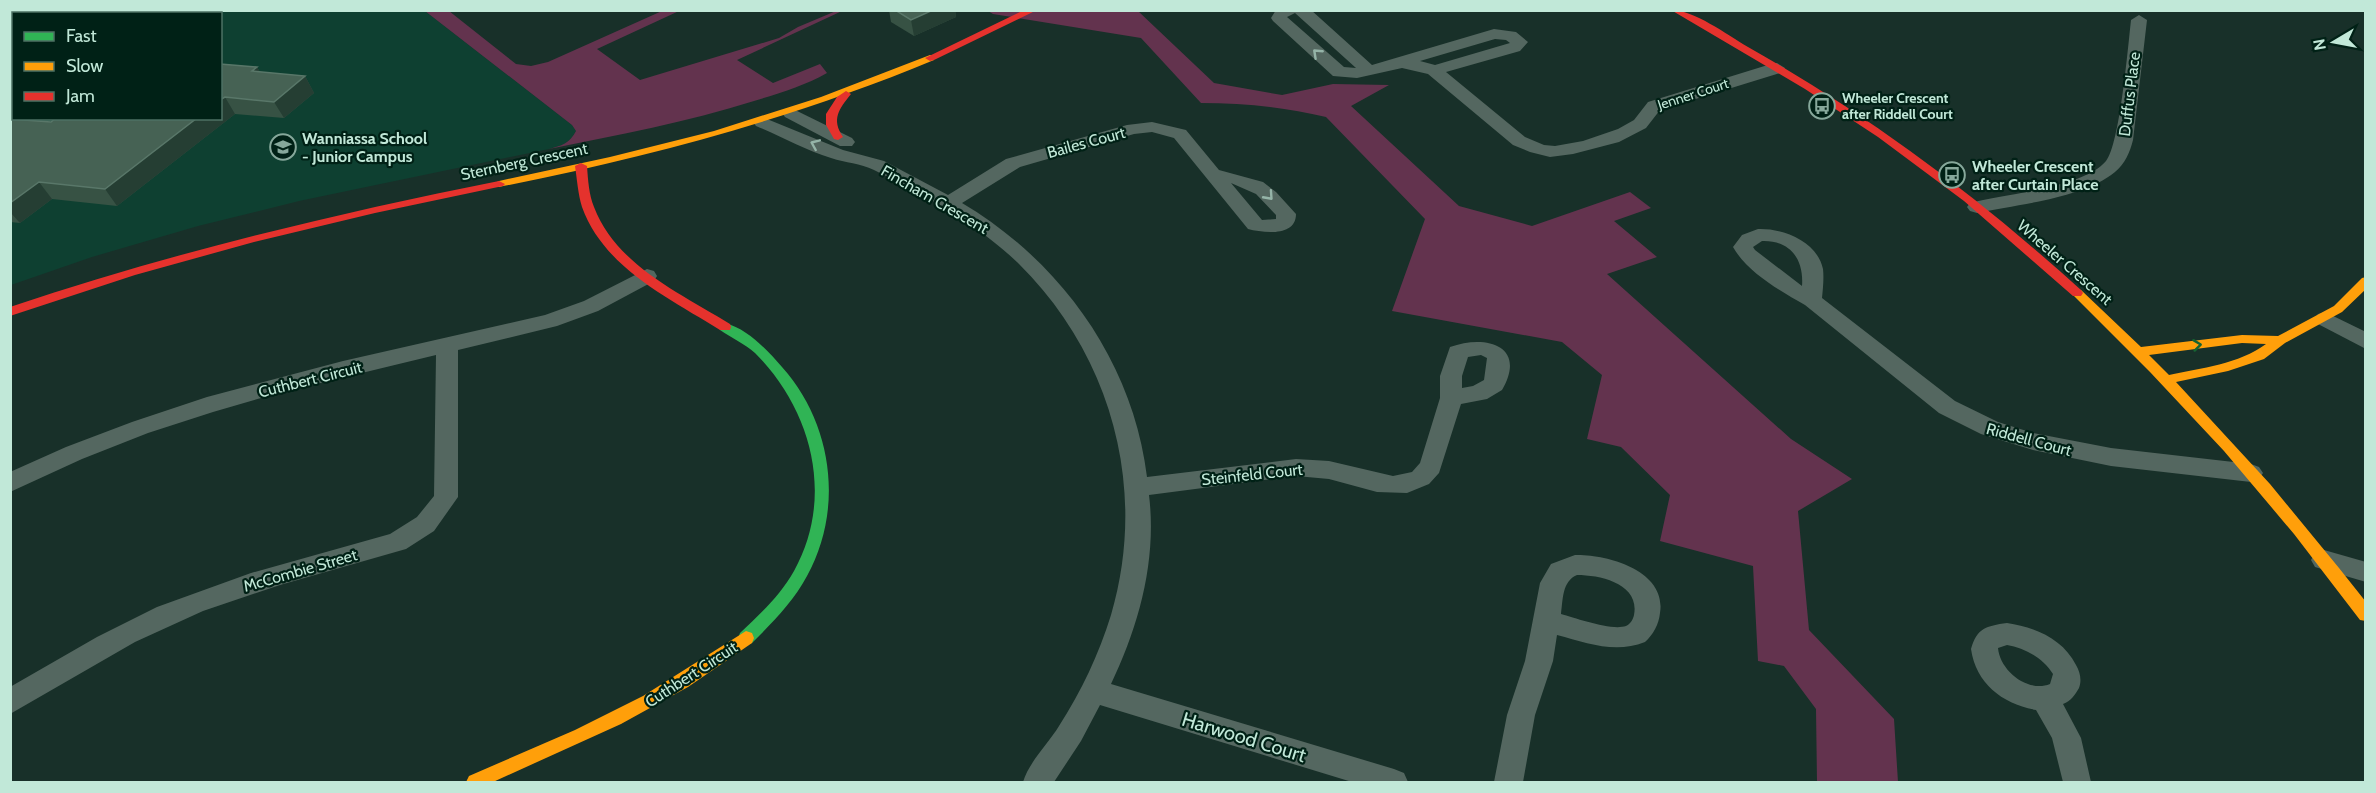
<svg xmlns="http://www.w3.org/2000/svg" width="2376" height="793" viewBox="0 0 2376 793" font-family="Cabin,sans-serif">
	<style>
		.built { fill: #0e4031 }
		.green { fill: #63334e }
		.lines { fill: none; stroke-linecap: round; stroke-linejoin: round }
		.street { fill: #546760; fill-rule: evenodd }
		.fast { fill: #30b455; fill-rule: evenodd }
		.slow { fill: #ff9f0a; fill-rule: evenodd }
		.jam { fill: #e5322d; fill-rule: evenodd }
		.wall { fill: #375244 }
		.shaded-wall { fill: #253e33 }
		.building { fill: #466254; stroke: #597769; stroke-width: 1.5 }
		.oneway { stroke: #95b4a8 }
		.oneway2 { stroke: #166332 }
		.labels { text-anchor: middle; stroke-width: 4.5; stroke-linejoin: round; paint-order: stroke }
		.far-street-label { font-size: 14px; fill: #c1e8d8; stroke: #002116 }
		.far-poi-label { font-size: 14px; font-weight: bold; fill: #c1e8d8; stroke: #002116; text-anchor: start }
		.street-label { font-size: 16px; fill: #c1e8d8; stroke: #002116 }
		.poi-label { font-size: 16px; font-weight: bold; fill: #c1e8d8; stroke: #002116; text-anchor: start }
		.near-street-label { font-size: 20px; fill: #c1e8d8; stroke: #002116 }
	</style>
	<rect width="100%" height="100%" fill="#183029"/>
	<polygon class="built" points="66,11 425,11 572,125 576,131 572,138 563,145 549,149 299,201 198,226 92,257 11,285 11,39 13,37 14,118 220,118 220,14 60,13"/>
	<g class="green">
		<path d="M425 11H449L516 64 531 66 548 62 662 11H679L597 49 640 80 779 38 798 27 836 11H842L737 60 773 83 820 64 827 73C804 86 780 93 754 101 687 122 618 135 549 149 561 146 570 143 576 131L572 125Z"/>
		<path d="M988 11H1138L1214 83 1282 95 1333 84 1389 85 1351 106 1459 206 1532 226 1630 192 1651 208 1614 221 1657 257 1607 274 1791 439 1852 479 1798 511 1809 630 1894 719 1898 782H1817L1816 709 1784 666 1758 661 1753 566 1660 541 1670 495 1621 447 1587 439 1602 375 1562 342 1392 311 1425 219 1326 117C1285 107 1243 103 1201 103L1141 38 993 14Z"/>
	</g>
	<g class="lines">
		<g class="street">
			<path d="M1276 10H1311L1372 65 1494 29 1516 32 1528 42 1520 51 1446 72 1525 137 1544 145 1555 146 1583 141 1618 129 1634 120 1648 102 1771 64 1777 63 1785 68 1783 72 1660 110 1646 128 1619 142 1573 154 1550 157 1530 152 1513 145 1428 74 1402 68 1357 78 1333 76 1273 21 1271 18ZM1295 13 1356 68 1344 67 1287 17ZM1495 39 1506 40 1510 43 1435 65 1420 61Z"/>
			<path d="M2139 15 2147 20 2133 140C2130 152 2125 164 2115 172 2082 199 2018 204 1977 213L1970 211 1967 207 1970 203C2005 194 2083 188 2106 161 2120 144 2128 46 2131 20Z"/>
			<polygon points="791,108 852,138 855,142 852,146 840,146 785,117 782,113 785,109"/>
			<path d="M762 117 843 150 884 161 948 195 1006 159 1127 125 1152 122 1186 130 1219 170 1263 182 1276 192 1296 214C1296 237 1264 233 1248 229L1174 138 1152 132 1134 134 1020 167 962 203C1060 261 1133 361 1147 477L1296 459 1329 461 1393 476 1412 472 1420 463 1440 398V376L1450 347C1485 334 1528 345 1502 390L1487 399 1461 404 1439 473 1429 484 1407 493 1377 492 1329 479 1296 476 1149 495C1157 560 1139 626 1111 684L1394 769 1404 773 1408 782H1352L1100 705 1081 741 1054 782H1023C1029 762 1048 744 1059 726 1081 692 1099 654 1111 615 1148 489 1112 356 1019 264 979 225 925 195 874 170 860 163 846 163 831 158 805 150 781 136 756 126L753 122 756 118ZM1231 183 1256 194 1276 215V219L1262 220ZM1481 355 1487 358 1484 380 1473 386 1462 388V376L1468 357Z"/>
			<path d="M1758 229C1783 228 1817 241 1823 269 1824 278 1823 288 1822 298L1955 401 1998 422 2033 433 2111 448 2251 464 2259 467 2263 473 2259 479 2251 482 2111 466 2033 450 1981 434 1939 413 1805 305C1780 291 1747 272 1733 247L1742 235ZM1762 241C1790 240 1804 259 1802 286L1755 250 1753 247Z"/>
			<polygon points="647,269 654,271 657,276 654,281 598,311 557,326 458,350 458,497 434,531 406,549 280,585 203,611 135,642 10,714 10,687 97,637 157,607 251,573 390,534 417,517 434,496 436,355 275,394 213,412 148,433 82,459 10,492 10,472 66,447 132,422 207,397 343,361 545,315 584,301"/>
			<polygon points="2325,312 2366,332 2366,349 2318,324 2314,319 2318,314"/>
			<polygon points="2324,550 2366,562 2366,582 2315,567 2311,560 2315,553"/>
			<path d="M1575 555C1608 554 1667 571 1660 613 1659 624 1653 635 1645 642 1615 654 1587 643 1557 635L1553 661 1535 715 1523 782H1494L1507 715 1525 661 1540 583 1551 564ZM1577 575C1601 575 1640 584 1634 615 1633 620 1630 624 1626 626 1611 631 1576 618 1561 614 1563 600 1562 581 1577 575Z"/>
			<path d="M2007 623C2035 627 2063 639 2076 665 2080 672 2082 680 2079 688 2075 695 2071 701 2063 704L2081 738 2091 782H2063L2052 738 2036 710C2003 704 1976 684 1971 649 1977 628 1986 626 2007 623ZM2007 645C2025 648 2043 658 2053 674L2050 684C2028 693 2000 671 1998 648Z"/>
		</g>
		<path class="fast" d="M725 323C748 329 767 350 782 367 833 424 844 509 807 576 793 602 773 622 752 643L746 645 740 643 738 638 740 633C760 614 780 596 794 571 835 497 812 410 755 353 745 344 732 338 720 330L719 327 720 324Z"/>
		<g class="slow">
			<path d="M930 55 934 56V60C792 119 649 157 499 187L493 184 499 181 610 157 714 131 821 97Z"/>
			<path d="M2366 277V289L2342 312 2285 343 2264 359 2228 371 2176 382 2270 484 2339 568 2366 602V621L2360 620 2294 534 2224 451 2150 372 2071 293 2077 289 2081 290 2141 347 2242 335 2278 336 2334 306 2362 278ZM2242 343 2266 344C2239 364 2201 368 2169 375L2149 355Z"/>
			<polygon points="746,631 752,633 754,638 752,643 688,687 621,724 493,782 466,782 469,776 575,730 643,696"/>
		</g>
		<g class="jam">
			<polygon points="1024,10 1037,10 934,60 930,61 925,58"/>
			<path d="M1671 10C1694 10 1726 34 1748 47 1870 116 1977 196 2081 290L2083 293 2081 296H2073L1964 201 1878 137 1805 89Z"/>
			<path d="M846 91 851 94C839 109 831 119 843 137L838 140 834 139 826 125V114L837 97Z"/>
			<path d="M581 163 587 166C588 180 589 195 594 207 616 265 680 293 730 324L731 327 730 330H720C669 298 604 268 582 207 578 194 577 179 575 166Z"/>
			<path d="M499 181 505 184 503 186 375 213 254 242 135 275 10 316V307C170 253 334 214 499 181Z"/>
		</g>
	</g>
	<g class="wall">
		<polygon points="889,10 955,10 956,17 914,36 891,22"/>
		<polygon points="220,64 257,67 260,72 305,76 314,93 284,118 235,114 117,206 52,199 20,223 10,222 10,119 51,122"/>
	</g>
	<g class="shaded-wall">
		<polygon points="933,10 955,10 956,17 914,36 911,20"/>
		<polygon points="257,67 266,83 252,71"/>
		<polygon points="305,76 314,93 284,118 274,102"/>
		<polygon points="225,97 235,114 117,206 105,189 197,118 220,118 220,100"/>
		<polygon points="39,182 52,199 20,223 10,212 10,203"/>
	</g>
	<g class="building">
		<polygon points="895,10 933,10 911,20"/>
		<polygon points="220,64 257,67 252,71 305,76 274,102 225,97 220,100"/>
		<polygon points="56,118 197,118 105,189 39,182 10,203 10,119 51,122"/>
	</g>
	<defs><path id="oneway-chevron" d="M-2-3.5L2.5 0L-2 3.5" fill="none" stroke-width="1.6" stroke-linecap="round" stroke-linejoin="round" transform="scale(1.5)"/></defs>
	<g class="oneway">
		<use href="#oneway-chevron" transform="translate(1317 53) rotate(-137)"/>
		<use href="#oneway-chevron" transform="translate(815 144) rotate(-157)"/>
		<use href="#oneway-chevron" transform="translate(1269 196) rotate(48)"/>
	</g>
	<use class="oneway2" href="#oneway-chevron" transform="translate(2197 345) rotate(-7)"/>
	<defs>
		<g id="bus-ring" transform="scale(1.35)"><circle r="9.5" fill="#002116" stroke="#86a89b" stroke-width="1.5"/><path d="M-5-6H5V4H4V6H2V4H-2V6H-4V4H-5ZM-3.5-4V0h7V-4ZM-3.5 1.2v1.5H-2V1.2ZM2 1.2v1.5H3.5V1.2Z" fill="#86a89b"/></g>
		<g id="school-ring" transform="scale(1.35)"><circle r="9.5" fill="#002116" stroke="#86a89b" stroke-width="1.5"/><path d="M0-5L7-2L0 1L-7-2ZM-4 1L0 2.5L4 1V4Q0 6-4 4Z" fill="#86a89b"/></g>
	</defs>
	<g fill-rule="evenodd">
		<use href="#bus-ring" x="1822" y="106"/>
		<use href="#school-ring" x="283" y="147"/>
		<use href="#bus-ring" x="1952" y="175"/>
	</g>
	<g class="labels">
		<g class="far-street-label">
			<text transform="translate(1693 94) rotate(-18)" y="5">Jenner Court</text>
		</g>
		<g class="far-poi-label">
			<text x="1842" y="103">Wheeler Crescent<tspan x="1842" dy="16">after Riddell Court</tspan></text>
		</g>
		<g class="street-label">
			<text transform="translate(2129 94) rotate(-83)" y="6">Duffus Place</text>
			<text transform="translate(1086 142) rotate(-15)" y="6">Bailes Court</text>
			<text transform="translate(524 161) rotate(-12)" y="6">Sternberg Crescent</text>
			<text transform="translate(935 199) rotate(30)" y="6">Fincham Crescent</text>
			<text transform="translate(2065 262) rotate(41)" y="6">Wheeler Crescent</text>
			<text transform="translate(310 379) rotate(-14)" y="6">Cuthbert Circuit</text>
			<text transform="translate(2029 439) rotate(15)" y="6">Riddell Court</text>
			<text transform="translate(1252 474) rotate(-6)" y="6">Steinfeld Court</text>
			<text transform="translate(300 570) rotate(-16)" y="6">McCombie Street</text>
			<text transform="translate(691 674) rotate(-33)" y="6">Cuthbert Circuit</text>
		</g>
		<g class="poi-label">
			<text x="302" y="144">Wanniassa School<tspan x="302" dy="18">- Junior Campus</tspan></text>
			<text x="1972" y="172">Wheeler Crescent<tspan x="1972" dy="18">after Curtain Place</tspan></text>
		</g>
		<g class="near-street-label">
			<text transform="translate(1244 737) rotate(17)" y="7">Harwood Court</text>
		</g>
	</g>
	<rect width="2376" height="793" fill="none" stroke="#c1e8d8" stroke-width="24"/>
	<rect x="12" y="12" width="210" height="108" fill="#002116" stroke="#4d7164" stroke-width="1.5"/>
	<rect x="24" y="32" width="30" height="9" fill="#30b455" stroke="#4d7164" stroke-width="1.5"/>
	<text x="66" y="42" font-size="18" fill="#c1e8d8">Fast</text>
	<rect x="24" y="62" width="30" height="9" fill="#ff9f0a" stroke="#4d7164" stroke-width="1.5"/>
	<text x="66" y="72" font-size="18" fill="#c1e8d8">Slow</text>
	<rect x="24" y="92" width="30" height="9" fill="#e5322d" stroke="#4d7164" stroke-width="1.5"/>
	<text x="66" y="102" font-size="18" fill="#c1e8d8">Jam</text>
	<g transform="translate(2334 42) rotate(260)" stroke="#002116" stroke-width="4.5" paint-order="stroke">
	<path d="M0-4.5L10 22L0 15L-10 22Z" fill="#c1e8d8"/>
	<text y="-9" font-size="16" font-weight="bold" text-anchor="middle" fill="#c1e8d8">N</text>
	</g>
</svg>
